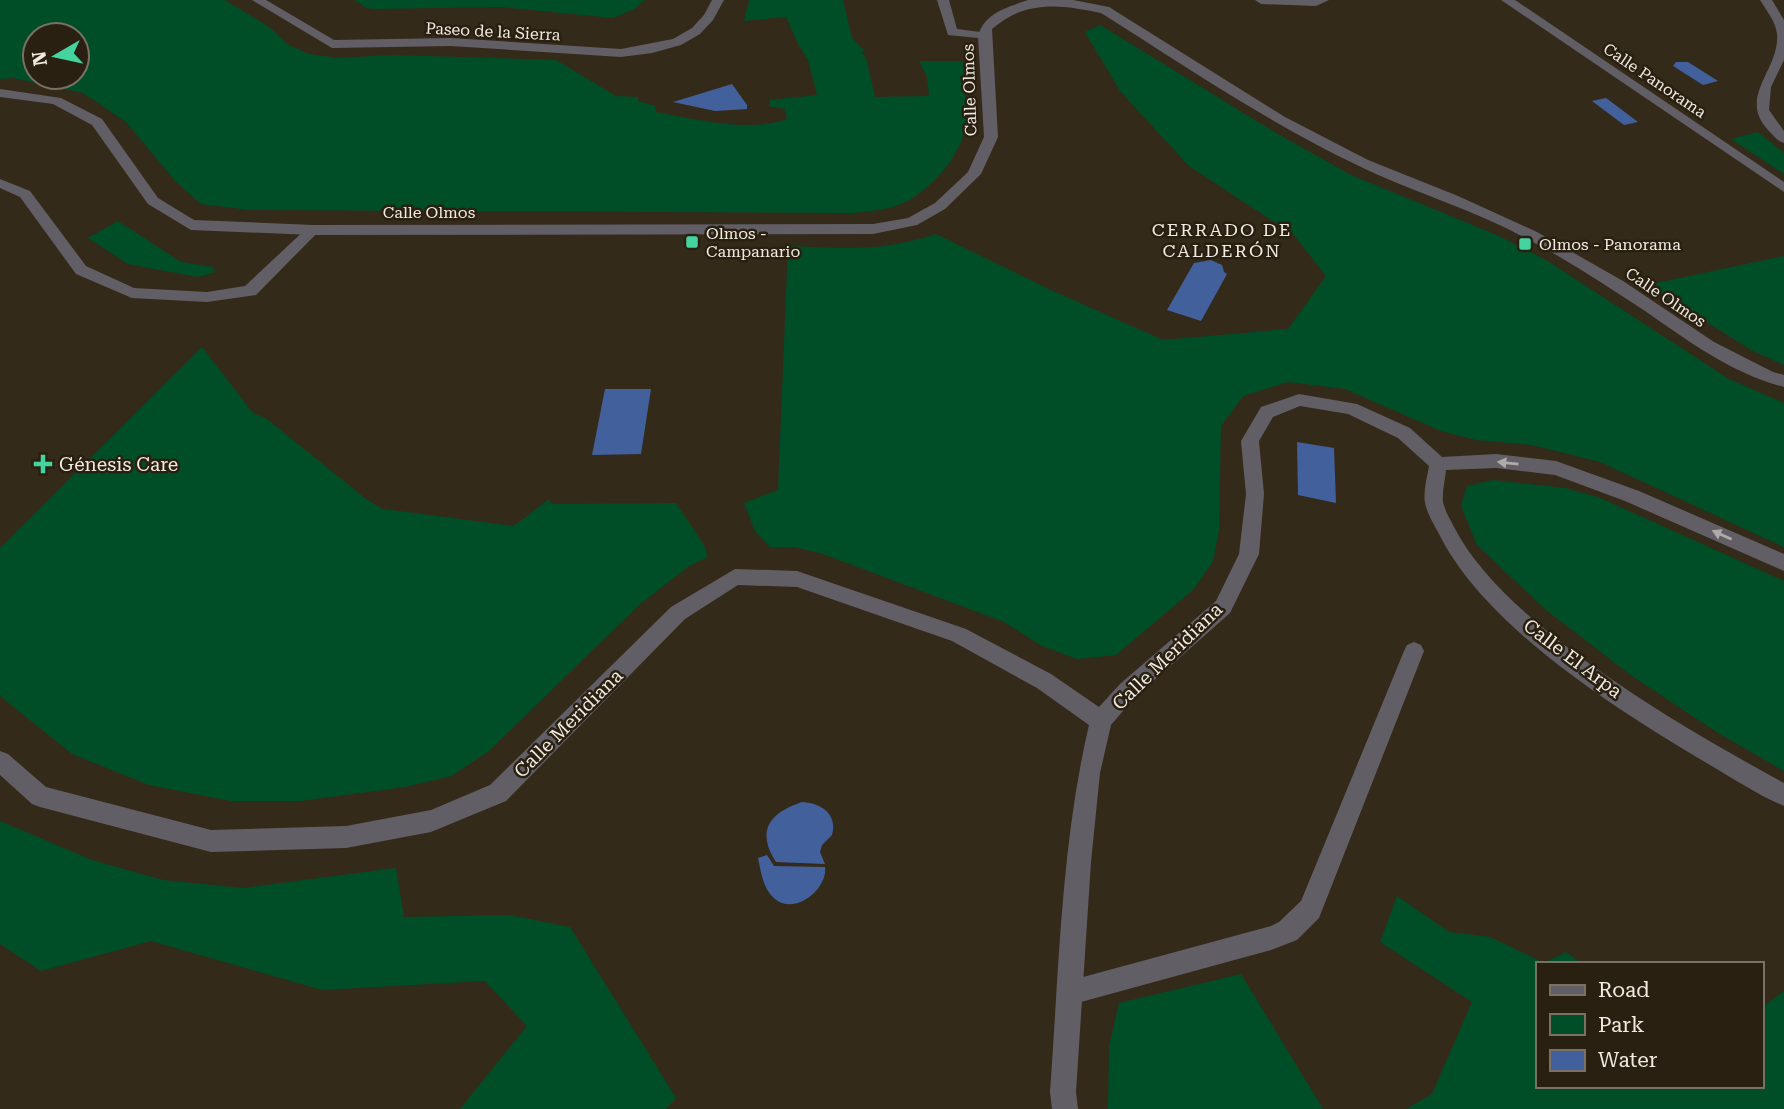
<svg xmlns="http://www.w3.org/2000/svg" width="1784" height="1109" viewBox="0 0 1784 1109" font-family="'Roboto Serif',serif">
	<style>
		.green { fill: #004e27; fill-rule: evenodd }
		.water { fill: #42609b }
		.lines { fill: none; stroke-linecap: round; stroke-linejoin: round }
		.service { fill: #625e66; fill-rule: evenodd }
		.minor { fill: #625e66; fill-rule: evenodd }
		.tertiary { fill: #625e66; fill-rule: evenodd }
		.oneway { fill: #b0aba9 }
		.poi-dot { fill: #44d49f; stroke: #2a2011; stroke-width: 2.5 }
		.labels { text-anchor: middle; stroke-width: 5; stroke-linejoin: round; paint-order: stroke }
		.far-street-label { font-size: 16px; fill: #f0eae0; stroke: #2a2011 }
		.far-poi-label { font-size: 16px; fill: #f0eae0; stroke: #2a2011; text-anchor: start }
		.far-neighbourhood-label { font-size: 18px; letter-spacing: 2px; fill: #f0eae0; stroke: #2a2011 }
		.poi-label { font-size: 19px; fill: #f0eae0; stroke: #2a2011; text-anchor: start }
		.street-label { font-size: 19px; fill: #f0eae0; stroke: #2a2011 }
	</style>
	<rect width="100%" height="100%" fill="#342a1a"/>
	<g class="green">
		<path d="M0 0H225L269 27 289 45 309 54 339 58 391 55 556 60 616 96 638 97V101L655 106 656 112C695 119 749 133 787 119L785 109 769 106 770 100 817 95 808 60 798 44 786 17 744 21 749 0H843L852 38 865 51 861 52 866 58 875 97 929 96 927 77 919 61H963C965 85 968 108 964 132 958 160 927 193 901 204 886 210 870 211 854 213L250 210 201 204 176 182 126 122 83 93 13 78 0 79ZM35 35H77V77H35Z"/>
		<polygon points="354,0 645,0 634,9 613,18 500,7 376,9 366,8"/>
		<path d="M1100 25 1276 133 1351 175 1499 236 1546 260 1729 379 1784 403V547L1600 462 1532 445 1476 440 1441 431 1345 389 1288 382 1243 396 1221 426 1219 530 1213 561 1194 589 1116 655 1077 659 1042 646 1004 622 823 554 795 547H770L755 531 744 503 778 490 788 246C843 248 883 252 936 234L1053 291 1163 340 1288 329 1326 276 1294 235 1189 166 1120 91 1085 32Z"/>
		<polygon points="1758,132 1784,153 1784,174 1731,139"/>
		<polygon points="118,221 181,262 213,267 215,272 198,277 128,264 88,238"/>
		<polygon points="1784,256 1784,365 1753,351 1647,285"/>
		<polygon points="202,347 253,413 267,419 366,499 383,509 514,526 549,499 552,504 676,503 704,545 708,557 689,566 639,605 489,751 451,776 405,787 300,801 231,801 149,785 72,754 0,696 0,548"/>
		<polygon points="1493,480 1565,488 1598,497 1784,581 1784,771 1715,731 1632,676 1546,610 1477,545 1461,506 1467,486"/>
		<polygon points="0,821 92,860 163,880 243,888 396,868 404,917 509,915 570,927 676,1098 666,1109 460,1109 527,1026 485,981 322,990 151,941 41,971 0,944"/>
		<polygon points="1397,896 1449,932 1490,937 1544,963 1566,952 1582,964 1537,964 1537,1086 1761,1086 1761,1008 1784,991 1784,1109 1406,1109 1432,1094 1472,1002 1380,942"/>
		<polygon points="1241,974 1323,1109 1108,1109 1109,1046 1119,1003"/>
	</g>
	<g class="water">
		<polygon points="1676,62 1688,62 1718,81 1703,85 1673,66"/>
		<polygon points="732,84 747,105 747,109 715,111 673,102"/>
		<polygon points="1606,98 1638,122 1624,125 1592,101"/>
		<polygon points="1211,260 1222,265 1224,272 1227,274 1201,321 1167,310 1194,263"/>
		<polygon points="605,389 651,389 641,454 592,455"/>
		<polygon points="1297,442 1334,448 1336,503 1298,495"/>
		<path d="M802 802C821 803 838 814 832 835L822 845 820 852 825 864 776 862C756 831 769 813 802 802Z"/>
		<path d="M767 855 774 866 825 867C828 889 795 916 775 899 763 889 761 872 758 858Z"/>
	</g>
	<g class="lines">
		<g class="service">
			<polygon points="937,0 949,0 957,29 988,33 988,39 948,35"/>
			<polygon points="1414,642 1421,645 1424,651 1319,918 1297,940 1271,950 1070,1005 1061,1001 1057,992 1061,983 1271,926 1279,922 1301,901 1404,651 1407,645"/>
		</g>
		<g class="minor">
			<polygon points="252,0 266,0 334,40 451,38 621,49 673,39 692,28 704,15 712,0 724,0 713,20 700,34 681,45 652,53 621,57 451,46 332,48"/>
			<polygon points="1255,0 1329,0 1316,6 1261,4"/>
			<polygon points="1501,0 1515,0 1784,182 1784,192"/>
			<path d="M1760 0H1772L1784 20V60L1771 87 1769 110 1784 131V143C1777 141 1773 135 1768 130 1737 96 1780 70 1777 34 1776 22 1766 10 1760 0Z"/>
			<polygon points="0,179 30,191 86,266 134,288 207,292 245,286 308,227 313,225 320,230 256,295 207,302 132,298 76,274 20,197 0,188"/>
			<path d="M1299 394 1357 404 1410 428 1442 457 1496 454 1556 461 1639 491 1784 554V571L1625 501 1555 475 1496 468 1446 470C1445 481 1442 492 1443 502 1445 511 1450 519 1454 527 1504 626 1687 730 1784 783V806C1758 795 1734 779 1710 765 1620 712 1484 627 1438 532 1433 523 1427 513 1425 503 1423 491 1427 478 1429 466L1398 438 1348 414 1300 406 1273 417 1259 441 1264 494 1259 554 1230 613 1134 698 1111 725 1100 773 1091 862 1076 1092 1078 1109H1052L1050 1092C1059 970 1061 844 1089 725L1037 688 952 641 797 587 738 585 685 619 506 801 431 832 346 848 211 852 40 807 32 804 0 775V751L8 754 46 787 211 830 346 826 431 810 490 785 671 607 735 569 797 571 966 629 1051 674 1099 707 1120 684 1216 601 1239 554 1246 494 1241 441 1261 407Z"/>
		</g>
		<path class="tertiary" d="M1028 0H1073L1109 7 1285 117 1368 160 1458 196 1537 232 1623 281 1714 342 1773 372 1784 375V387C1733 374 1688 341 1645 311 1607 286 1568 260 1527 239 1473 209 1412 192 1357 165 1267 122 1185 66 1101 13 1060 4 1025 0 992 29L998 137 981 174 945 209 917 225 873 234 313 235 191 230 148 204 92 125 53 104 0 97V89L61 98 102 119 158 198 194 220 313 225 873 224 908 218 935 203 968 172 984 137 978 36C984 13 1008 7 1028 0Z"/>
	</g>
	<defs><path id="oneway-solid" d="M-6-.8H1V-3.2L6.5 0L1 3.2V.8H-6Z" transform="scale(1.75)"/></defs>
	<g class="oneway">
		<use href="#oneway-solid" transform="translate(1508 463) rotate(-174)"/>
		<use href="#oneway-solid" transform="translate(1722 535) rotate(-156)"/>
	</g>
	<g class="poi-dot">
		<rect x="685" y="235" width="14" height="14" rx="3.5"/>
		<rect x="1518" y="237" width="14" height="14" rx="3.5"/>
		<path d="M39.5 453.5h7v7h7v7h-7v7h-7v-7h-7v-7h7z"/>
	</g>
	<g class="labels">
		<g class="far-street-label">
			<text transform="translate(493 31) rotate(3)" y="6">Paseo de la Sierra</text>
			<text transform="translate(1655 80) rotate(34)" y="6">Calle Panorama</text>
			<text transform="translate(969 90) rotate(-92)" y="6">Calle Olmos</text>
			<text x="429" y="218">Calle Olmos</text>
			<text transform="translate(1666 297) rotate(34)" y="6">Calle Olmos</text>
		</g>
		<g class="far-poi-label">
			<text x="706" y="239">Olmos -<tspan x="706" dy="18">Campanario</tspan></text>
			<text x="1539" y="250">Olmos - Panorama</text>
		</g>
		<g class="far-neighbourhood-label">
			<text x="1222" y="236">CERRADO DE<tspan x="1222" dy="21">CALDERÓN</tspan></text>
		</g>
		<g class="poi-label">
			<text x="59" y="471">Génesis Care</text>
		</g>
		<g class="street-label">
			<text transform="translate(1167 656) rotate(-44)" y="7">Calle Meridiana</text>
			<text transform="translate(1573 658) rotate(37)" y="7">Calle El Arpa</text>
			<text transform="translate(568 723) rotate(-45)" y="7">Calle Meridiana</text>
		</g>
	</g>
	<rect x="1536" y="962" width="228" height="126" fill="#2a2011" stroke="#797164" stroke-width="2"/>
	<rect x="1550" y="985" width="35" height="10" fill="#625e66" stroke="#797164" stroke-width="2"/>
	<text x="1598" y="997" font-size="21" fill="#f0eae0">Road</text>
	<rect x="1550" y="1014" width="35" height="21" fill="#004e27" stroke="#797164" stroke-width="2"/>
	<text x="1598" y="1032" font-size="21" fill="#f0eae0">Park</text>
	<rect x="1550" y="1050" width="35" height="21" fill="#42609b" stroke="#797164" stroke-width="2"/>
	<text x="1598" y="1067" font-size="21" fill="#f0eae0">Water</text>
	<g transform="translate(56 56) rotate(261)"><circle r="33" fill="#2a2011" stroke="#797164" stroke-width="2"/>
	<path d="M0-5L12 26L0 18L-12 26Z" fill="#44d49f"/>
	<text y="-10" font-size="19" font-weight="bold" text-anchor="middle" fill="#f0eae0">N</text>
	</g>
</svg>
